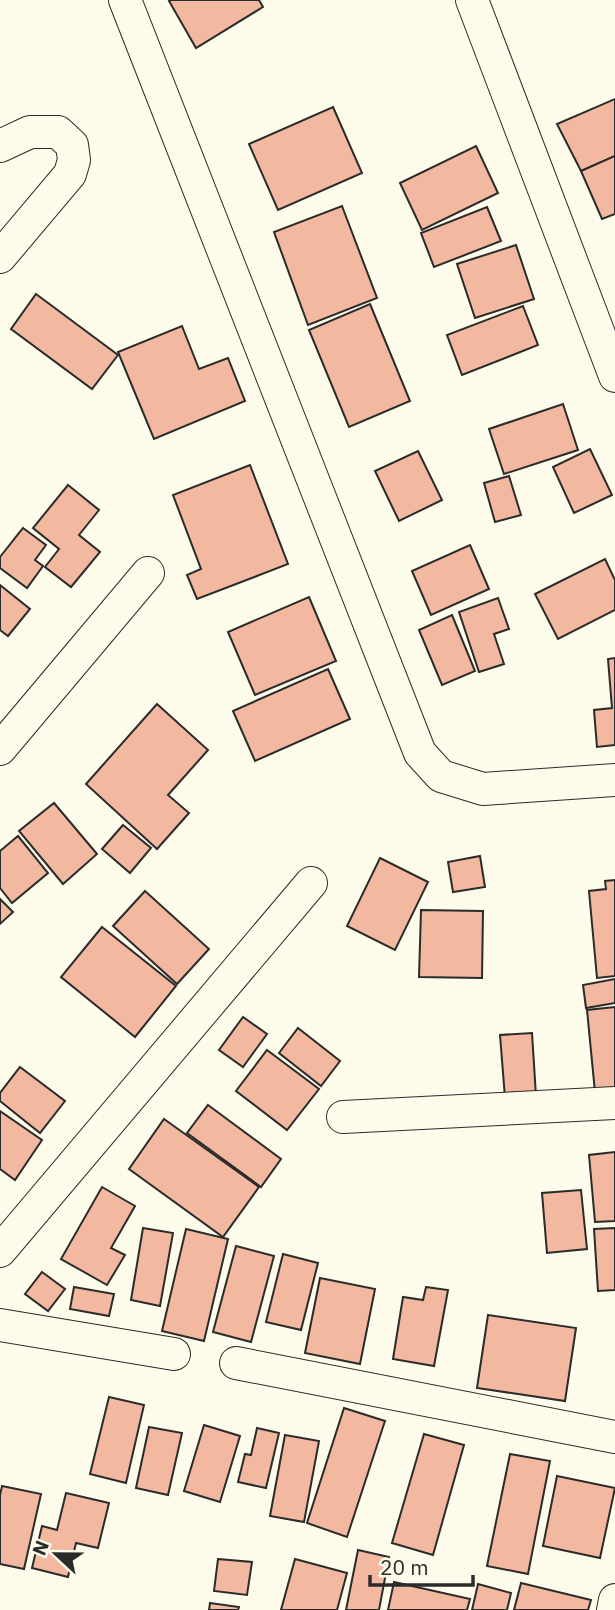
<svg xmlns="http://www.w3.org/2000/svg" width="615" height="1610" viewBox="0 0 615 1610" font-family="'IBM Plex Sans',sans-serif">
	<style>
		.building { fill: #f2b8a0; stroke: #2b2b2b; stroke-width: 2 }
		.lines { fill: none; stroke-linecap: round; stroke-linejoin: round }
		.minor-casing { stroke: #2b2b2b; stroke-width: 34 }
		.minor { stroke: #fdfbea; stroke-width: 32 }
	</style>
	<rect width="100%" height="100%" fill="#fdfbea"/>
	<g class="building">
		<polygon points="171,0 259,0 263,7 196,48 169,1"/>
		<polygon points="615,99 615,156 581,171 557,124"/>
		<polygon points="333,107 362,173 278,210 249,144"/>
		<polygon points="476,146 498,193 422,230 400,183"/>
		<polygon points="615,156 615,214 602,219 581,171"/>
		<polygon points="342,206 377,298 308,325 274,232"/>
		<polygon points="487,207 501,241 434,267 421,233"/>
		<polygon points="516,245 534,299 475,318 457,264"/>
		<polygon points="36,294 118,355 92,389 11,329"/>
		<polygon points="370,304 410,401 349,427 309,330"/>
		<polygon points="523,306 538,345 462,375 447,335"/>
		<polygon points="182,326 199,369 228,358 245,401 154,439 118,352"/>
		<polygon points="563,404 578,450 504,474 489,429"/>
		<polygon points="590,449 612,495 574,513 553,467"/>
		<polygon points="418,451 442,500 399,521 375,471"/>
		<polygon points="250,465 288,564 197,599 187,575 201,569 173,495"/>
		<polygon points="509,476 521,515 495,522 484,483"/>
		<polygon points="68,485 99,510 79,535 100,552 71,587 45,567 59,549 33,528"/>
		<polygon points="23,528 46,545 35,560 43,566 27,588 0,568 0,557"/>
		<polygon points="470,545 489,589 431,615 412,571"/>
		<polygon points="605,559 615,580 615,610 558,639 535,594"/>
		<polygon points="0,585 30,609 8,636 0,630"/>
		<polygon points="309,597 336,661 255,695 228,632"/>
		<polygon points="498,598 509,629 494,634 504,664 479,672 459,612"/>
		<polygon points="452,615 475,671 442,685 419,630"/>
		<polygon points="615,658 615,745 597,747 594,710 612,708 608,659"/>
		<polygon points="328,669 350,719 255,761 233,711"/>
		<polygon points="157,704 208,750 168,795 189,813 157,849 86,784"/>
		<polygon points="54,803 97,854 63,884 19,831"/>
		<polygon points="123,825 151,848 130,873 102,849"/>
		<polygon points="18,836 48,873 12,903 0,888 0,851"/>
		<polygon points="480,856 485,887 453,892 448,862"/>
		<polygon points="380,858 428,882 395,950 347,926"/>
		<polygon points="615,880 615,976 597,978 589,891 606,889 605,881"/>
		<polygon points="145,891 209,949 177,984 113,926"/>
		<polygon points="0,899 13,912 0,924"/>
		<polygon points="421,910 483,911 482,978 419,977"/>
		<polygon points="102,927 176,986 135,1037 61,977"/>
		<polygon points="615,979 615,1003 586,1008 583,985"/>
		<polygon points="615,1007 615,1089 595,1092 587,1010"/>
		<polygon points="243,1017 267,1034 243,1067 219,1050"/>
		<polygon points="298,1028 340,1061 321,1086 279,1053"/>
		<polygon points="532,1033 536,1096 505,1098 500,1035"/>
		<polygon points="267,1050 319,1089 287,1130 236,1091"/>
		<polygon points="20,1067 65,1101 40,1133 0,1101 0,1093"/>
		<polygon points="208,1105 281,1159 261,1187 187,1133"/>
		<polygon points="0,1111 42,1140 15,1180 0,1169"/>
		<polygon points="164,1119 259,1187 223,1237 129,1169"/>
		<polygon points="615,1152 615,1221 595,1222 589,1155"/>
		<polygon points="102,1187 135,1206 111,1248 125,1255 107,1285 61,1259"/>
		<polygon points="581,1190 587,1249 547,1253 542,1193"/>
		<polygon points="143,1228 173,1233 160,1306 131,1300"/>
		<polygon points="615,1228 615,1290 598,1291 594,1229"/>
		<polygon points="186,1229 228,1239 204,1341 162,1331"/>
		<polygon points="236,1246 274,1256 251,1342 213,1332"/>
		<polygon points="283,1254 318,1263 301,1330 266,1322"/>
		<polygon points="42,1272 65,1289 48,1311 25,1294"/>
		<polygon points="320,1278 375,1289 360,1364 305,1353"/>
		<polygon points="74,1287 114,1294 109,1316 70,1309"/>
		<polygon points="426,1287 448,1290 434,1366 393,1359 403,1297 423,1300"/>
		<polygon points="488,1315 576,1328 565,1401 477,1388"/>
		<polygon points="109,1397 144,1405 126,1483 90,1474"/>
		<polygon points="344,1408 385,1421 347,1537 307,1523"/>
		<polygon points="204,1425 240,1436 220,1502 184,1491"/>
		<polygon points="149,1427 182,1433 168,1495 136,1488"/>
		<polygon points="257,1428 279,1433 266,1488 238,1482 245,1454 251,1455"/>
		<polygon points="424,1434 464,1445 433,1555 392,1543"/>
		<polygon points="285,1435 319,1441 304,1522 270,1516"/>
		<polygon points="510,1454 550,1461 528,1574 487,1566"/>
		<polygon points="557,1476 615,1488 600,1558 543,1546"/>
		<polygon points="2,1486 41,1494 24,1569 0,1564 0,1495"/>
		<polygon points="66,1493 109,1503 98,1548 76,1543 68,1577 32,1568 42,1526 57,1530"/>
		<polygon points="358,1550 389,1557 379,1610 346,1610"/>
		<polygon points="218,1559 252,1562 247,1595 214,1591"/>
		<polygon points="295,1559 347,1573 337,1610 281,1610"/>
		<polygon points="394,1582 470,1599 467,1610 388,1610"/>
		<polygon points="521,1583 591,1600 588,1610 514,1610"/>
		<polygon points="478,1584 511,1593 507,1610 472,1610"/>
		<polygon points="210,1603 239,1607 238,1610 209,1610"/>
	</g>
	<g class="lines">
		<g class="minor-casing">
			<g id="minor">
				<polyline points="125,0 420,753 441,776 483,789 615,780"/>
				<polyline points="472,0 615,376"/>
				<polyline points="0,146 30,132 58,132 72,145 74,160 70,174 0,257"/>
				<polyline points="0,749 148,573"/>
				<polyline points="343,1117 615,1103"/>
				<polyline points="0,1251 311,883"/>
				<polyline points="0,1325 174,1354"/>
				<polyline points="236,1363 615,1437"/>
				<polyline points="613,1610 615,1600"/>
			</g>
		</g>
		<use href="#minor" class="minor"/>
	</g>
	<g transform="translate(56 1554) rotate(292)" stroke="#fdfbea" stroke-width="5" paint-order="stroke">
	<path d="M0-5L12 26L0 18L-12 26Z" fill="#2b2b2b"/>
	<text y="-10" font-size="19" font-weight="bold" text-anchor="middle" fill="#2b2b2b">N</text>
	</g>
	<path d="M370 1575v10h103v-10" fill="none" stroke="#2b2b2b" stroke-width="3.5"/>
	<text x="380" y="1575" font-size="21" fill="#2b2b2b" stroke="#fdfbea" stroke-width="5" paint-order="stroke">20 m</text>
</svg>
